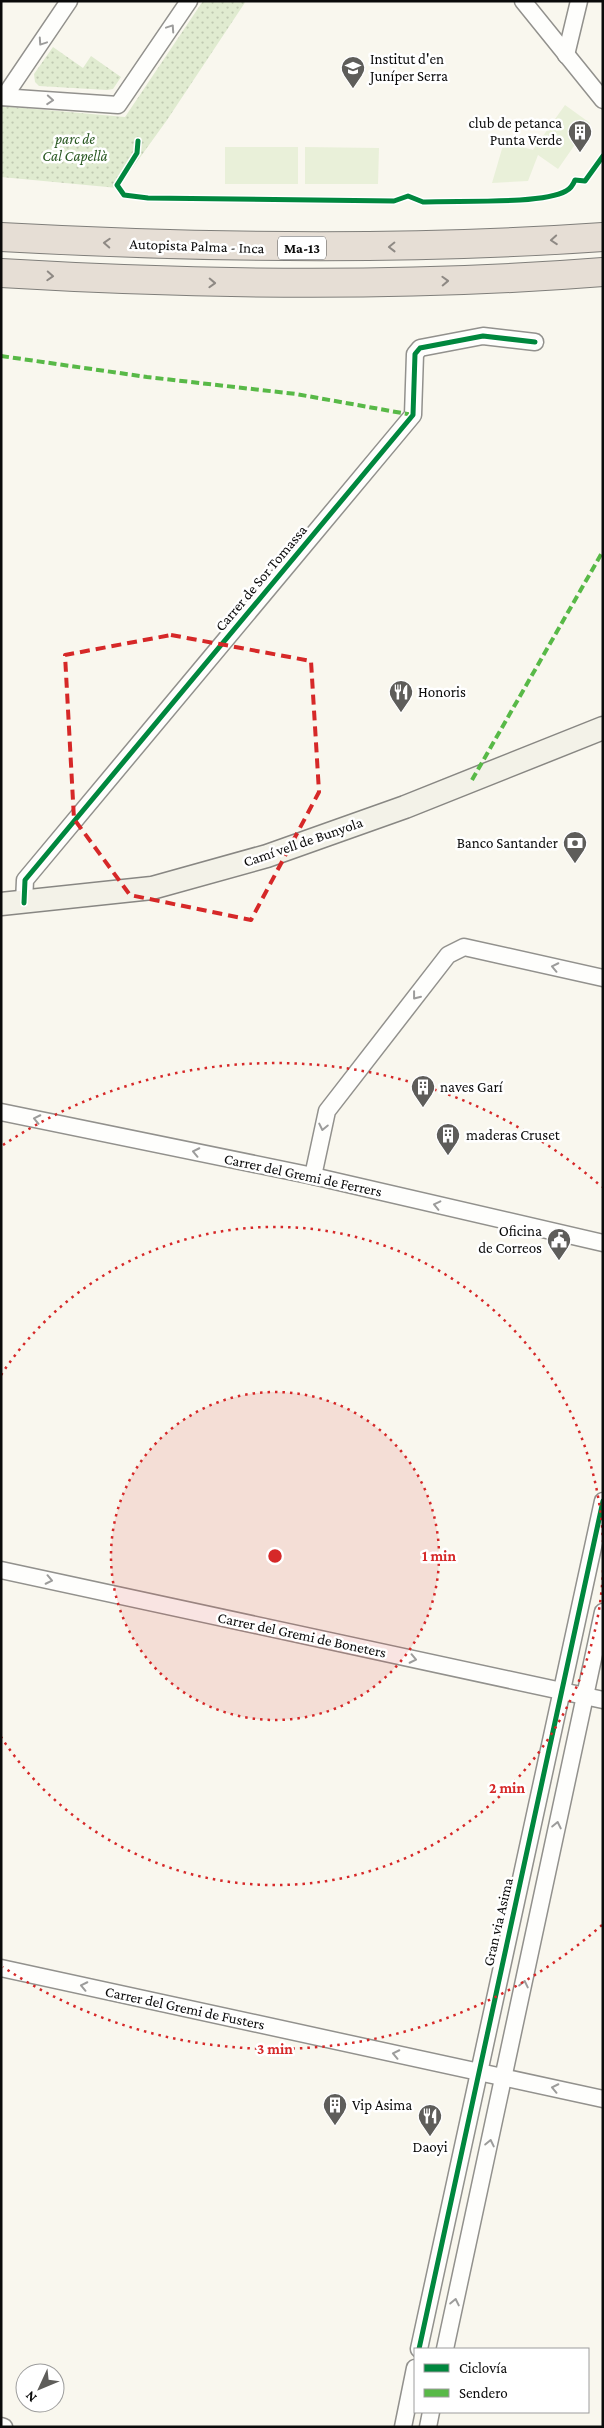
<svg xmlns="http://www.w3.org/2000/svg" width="604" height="2428" viewBox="0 0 604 2428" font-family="'Crimson Pro',serif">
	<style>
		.green { fill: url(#green-dots) }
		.pitch { fill: #e9f0d9 }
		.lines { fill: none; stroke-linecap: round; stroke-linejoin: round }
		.street-casing { stroke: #92918d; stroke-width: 19 }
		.secondary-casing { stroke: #888783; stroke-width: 25 }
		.highway-casing { stroke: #7f7e7a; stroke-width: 30 }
		.street { stroke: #fefefc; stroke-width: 16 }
		.secondary { stroke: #f3f2e8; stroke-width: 22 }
		.highway { stroke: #e6ded5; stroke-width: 28 }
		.quiet { stroke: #58b947; stroke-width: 4; stroke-dasharray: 8 4; stroke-linecap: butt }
		.cycleway-casing { stroke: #fff; stroke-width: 8 }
		.cycleway { stroke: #00873e; stroke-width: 5 }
		.oneway { stroke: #9c9c9b }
		.oneway2 { stroke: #8e8984 }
		.marked { fill: none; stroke: #d62828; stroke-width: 4; stroke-dasharray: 10 6; stroke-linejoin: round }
		.ring { fill: none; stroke: #d62828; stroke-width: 2.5; stroke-dasharray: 2.5 5 }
		.labels { text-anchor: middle; stroke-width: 5; stroke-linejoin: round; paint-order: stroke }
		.shield { fill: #fff; stroke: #545454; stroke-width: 1 }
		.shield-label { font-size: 14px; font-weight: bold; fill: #0a0a0a }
		.poi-label { font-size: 15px; fill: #0a0a0a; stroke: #fff; text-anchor: start }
		.park-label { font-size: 15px; font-style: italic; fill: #2a5923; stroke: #fff }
		.street-label { font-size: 15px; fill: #0a0a0a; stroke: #fff }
		.centre { fill: #d62828; stroke: #fff; stroke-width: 2.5 }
		.ring-label { font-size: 15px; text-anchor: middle; font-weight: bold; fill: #d62828; stroke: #fff; stroke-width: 5; stroke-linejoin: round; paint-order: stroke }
	</style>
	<defs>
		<pattern id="green-dots" width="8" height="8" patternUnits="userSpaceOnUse" patternTransform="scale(1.25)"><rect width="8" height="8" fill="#e0ebd0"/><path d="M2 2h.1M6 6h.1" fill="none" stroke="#bfc8b1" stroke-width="1.8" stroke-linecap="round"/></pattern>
	</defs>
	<rect width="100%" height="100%" fill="#f9f7ee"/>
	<g class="green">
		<polygon points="203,1 246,1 167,120 118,188 1,177 1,106 125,117"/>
		<polygon points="53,47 83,68 91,56 121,77 113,89 107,90 39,86 35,82 34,74"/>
	</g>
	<g class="pitch">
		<polygon points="565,105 590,123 558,169 538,155 528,181 492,183 504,142 533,150"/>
		<rect x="225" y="147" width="73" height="37"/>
		<polygon points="305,147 379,148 378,184 305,184"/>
	</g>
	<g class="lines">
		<g class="street-casing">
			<g id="street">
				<polyline points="523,1 603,100"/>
				<polyline points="566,55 579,1"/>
				<polyline points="1,97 118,105 189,1"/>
				<polyline points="4,97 69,1"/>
				<polyline points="24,903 25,880 413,415 415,354 420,348 483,336 535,342"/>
				<polyline points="1,1112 313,1176 603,1243"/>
				<polyline points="313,1176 327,1111 448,955 464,947 603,978"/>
				<polyline points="1,1570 603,1700"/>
				<polyline points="1,1968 603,2099"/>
				<polyline points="419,2349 603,1501"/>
				<polyline points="445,2349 603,1612"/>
				<polyline points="1,2426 4,2427"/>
				<polyline points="403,2427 415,2368"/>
				<polyline points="428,2427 431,2412"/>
			</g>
		</g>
		<g class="secondary-casing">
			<polyline id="secondary" points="1,904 152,888 267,856 405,807 603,728"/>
		</g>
		<g class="highway-casing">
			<g id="highway">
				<path d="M1 237C202 248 402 251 603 237"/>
				<path d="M1 273C202 285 402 288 603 272"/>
			</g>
		</g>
		<use href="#street" class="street"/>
		<use href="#secondary" class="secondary"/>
		<use href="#highway" class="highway"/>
		<g class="quiet">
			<polyline points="1,356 147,377 296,394 413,415"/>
			<polyline points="472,780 603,551"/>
		</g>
		<g class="cycleway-casing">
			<g id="cycleway">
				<path d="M138 141 137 153 117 185 124 195 148 198 394 201 408 196 423 202C455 200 541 205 566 191 570 189 573 185 575 180L585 181 603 156"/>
				<polyline points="24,903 25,880 413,415 415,354 420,348 483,336 535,342"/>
				<polyline points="419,2349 603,1501"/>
			</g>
		</g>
		<use href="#cycleway" class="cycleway"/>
	</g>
	<defs><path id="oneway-chevron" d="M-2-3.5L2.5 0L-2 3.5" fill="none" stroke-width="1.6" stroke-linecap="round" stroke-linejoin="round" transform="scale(1.25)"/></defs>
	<g class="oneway">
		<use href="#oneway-chevron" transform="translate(171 28) rotate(-56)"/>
		<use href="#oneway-chevron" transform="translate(42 42) rotate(124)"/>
		<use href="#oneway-chevron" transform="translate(50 100) rotate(4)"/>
		<use href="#oneway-chevron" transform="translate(555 967) rotate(-168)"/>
		<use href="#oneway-chevron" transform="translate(416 996) rotate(128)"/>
		<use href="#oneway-chevron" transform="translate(37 1119) rotate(-168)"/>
		<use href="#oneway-chevron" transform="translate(323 1127) rotate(102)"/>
		<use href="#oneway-chevron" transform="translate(196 1152) rotate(-168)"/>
		<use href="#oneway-chevron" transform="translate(437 1205) rotate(-167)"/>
		<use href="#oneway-chevron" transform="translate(49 1580) rotate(12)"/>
		<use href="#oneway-chevron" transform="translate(413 1659) rotate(12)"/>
		<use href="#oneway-chevron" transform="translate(557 1825) rotate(-78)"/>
		<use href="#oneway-chevron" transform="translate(524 1984) rotate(-78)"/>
		<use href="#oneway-chevron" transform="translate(84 1986) rotate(-168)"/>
		<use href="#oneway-chevron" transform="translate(396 2054) rotate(-168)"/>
		<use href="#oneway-chevron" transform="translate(555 2088) rotate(-168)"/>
		<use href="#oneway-chevron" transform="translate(490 2143) rotate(-78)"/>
		<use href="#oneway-chevron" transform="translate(455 2302) rotate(-78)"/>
	</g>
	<g class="oneway2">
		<use href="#oneway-chevron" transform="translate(554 240) rotate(176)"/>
		<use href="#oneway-chevron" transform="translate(107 243) rotate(-177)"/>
		<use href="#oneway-chevron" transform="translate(392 247) rotate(179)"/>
		<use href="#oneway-chevron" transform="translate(50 276) rotate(3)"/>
		<use href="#oneway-chevron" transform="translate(445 281) rotate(-2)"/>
		<use href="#oneway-chevron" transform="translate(212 283) rotate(2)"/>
	</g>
	<path class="marked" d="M171 635 311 661 319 792 251 920 130 895 74 819 65 655Z"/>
	<circle cx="275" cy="1556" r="164" fill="#d62828" fill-opacity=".12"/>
	<g class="ring">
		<circle cx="275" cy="1556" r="164"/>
		<path d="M603 1570A328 328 0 0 1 1 1737M1 1375A328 328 0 0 1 603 1542"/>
		<path d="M602 1925A493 493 0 0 1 3 1967M3 1145A493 493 0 0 1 602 1187"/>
	</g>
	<defs>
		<g id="school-pin" transform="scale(1.25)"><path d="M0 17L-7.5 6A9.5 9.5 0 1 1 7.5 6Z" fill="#5e5d5a" stroke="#fff"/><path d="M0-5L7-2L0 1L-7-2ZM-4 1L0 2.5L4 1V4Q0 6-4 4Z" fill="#fff"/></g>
		<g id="building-pin" transform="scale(1.25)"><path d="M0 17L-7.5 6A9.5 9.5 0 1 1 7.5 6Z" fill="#5e5d5a" stroke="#fff"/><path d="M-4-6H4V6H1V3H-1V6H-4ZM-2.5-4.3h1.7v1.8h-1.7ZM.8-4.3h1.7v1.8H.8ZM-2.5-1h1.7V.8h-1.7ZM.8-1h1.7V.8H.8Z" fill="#fff"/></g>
		<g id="restaurant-pin" transform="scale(1.25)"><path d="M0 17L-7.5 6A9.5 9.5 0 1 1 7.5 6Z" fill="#5e5d5a" stroke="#fff"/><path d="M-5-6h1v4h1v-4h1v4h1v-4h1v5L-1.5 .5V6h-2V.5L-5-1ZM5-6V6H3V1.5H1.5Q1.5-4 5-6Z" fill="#fff"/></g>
		<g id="bank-pin" transform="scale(1.25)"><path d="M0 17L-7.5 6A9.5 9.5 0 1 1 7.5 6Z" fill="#5e5d5a" stroke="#fff"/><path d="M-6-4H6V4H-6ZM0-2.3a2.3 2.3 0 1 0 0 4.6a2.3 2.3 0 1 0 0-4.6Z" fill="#fff"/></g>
		<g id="civic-pin" transform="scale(1.25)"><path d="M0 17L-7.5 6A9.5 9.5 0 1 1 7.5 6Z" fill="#5e5d5a" stroke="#fff"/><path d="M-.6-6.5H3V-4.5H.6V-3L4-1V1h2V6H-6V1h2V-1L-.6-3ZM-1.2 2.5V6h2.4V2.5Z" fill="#fff"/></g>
	</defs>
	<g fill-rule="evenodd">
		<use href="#school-pin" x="353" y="68"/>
		<use href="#building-pin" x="580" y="132"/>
		<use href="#restaurant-pin" x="401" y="692"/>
		<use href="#bank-pin" x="575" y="843"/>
		<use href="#building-pin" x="423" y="1087"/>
		<use href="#building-pin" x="448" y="1135"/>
		<use href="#civic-pin" x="559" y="1240"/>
		<use href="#building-pin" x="335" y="2105"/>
		<use href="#restaurant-pin" x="430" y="2116"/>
	</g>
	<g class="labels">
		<rect class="shield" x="278" y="236.5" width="48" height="23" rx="4"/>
		<g class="shield-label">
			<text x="302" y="253">Ma-13</text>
		</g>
		<g class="poi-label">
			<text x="370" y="64">Institut d'en<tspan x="370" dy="17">Juníper Serra</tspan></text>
			<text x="562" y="128" text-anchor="end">club de petanca<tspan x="562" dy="17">Punta Verde</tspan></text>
			<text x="418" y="697">Honoris</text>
			<text x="558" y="848" text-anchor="end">Banco Santander</text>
			<text x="440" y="1092">naves Garí</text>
			<text x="466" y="1140">maderas Cruset</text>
			<text x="542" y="1236" text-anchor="end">Oficina<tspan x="542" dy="17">de Correos</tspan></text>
			<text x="352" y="2110">Vip Asima</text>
			<text x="430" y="2152" text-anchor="middle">Daoyi</text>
		</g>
		<g class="park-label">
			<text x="75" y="144">parc de<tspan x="75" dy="17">Cal Capellà</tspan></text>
		</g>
		<g class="street-label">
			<text transform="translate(197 246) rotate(2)" y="5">Autopista Palma - Inca</text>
			<text transform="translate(261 578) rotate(-50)" y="5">Carrer de Sor Tomassa</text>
			<text transform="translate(303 842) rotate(-19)" y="5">Camí vell de Bunyola</text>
			<text transform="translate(303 1175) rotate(12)" y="5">Carrer del Gremi de Ferrers</text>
			<text transform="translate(302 1635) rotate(12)" y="5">Carrer del Gremi de Boneters</text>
			<text transform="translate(498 1922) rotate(-77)" y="5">Gran via Asima</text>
			<text transform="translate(185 2008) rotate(12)" y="5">Carrer del Gremi de Fusters</text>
		</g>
	</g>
	<circle cx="275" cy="1556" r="8" class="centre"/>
	<g class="ring-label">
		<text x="439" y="1561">1 min</text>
		<text x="507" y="1793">2 min</text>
		<text x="275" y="2054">3 min</text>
	</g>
	<rect width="604" height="2428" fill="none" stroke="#0a0a0a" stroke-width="5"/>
	<rect x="414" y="2348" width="175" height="65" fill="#ffffff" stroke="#9d9d9d"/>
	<rect x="424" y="2364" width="25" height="8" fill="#00873e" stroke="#9d9d9d"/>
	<text x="459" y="2373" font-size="15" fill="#0a0a0a">Ciclovía</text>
	<rect x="424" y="2389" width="25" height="8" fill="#58b947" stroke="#9d9d9d"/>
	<text x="459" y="2398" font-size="15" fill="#0a0a0a">Sendero</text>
	<g transform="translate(40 2388) rotate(226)"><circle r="24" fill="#ffffff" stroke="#9d9d9d"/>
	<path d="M0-4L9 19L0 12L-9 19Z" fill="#5e5d5a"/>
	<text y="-8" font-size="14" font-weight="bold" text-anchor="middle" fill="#0a0a0a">N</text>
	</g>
</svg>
